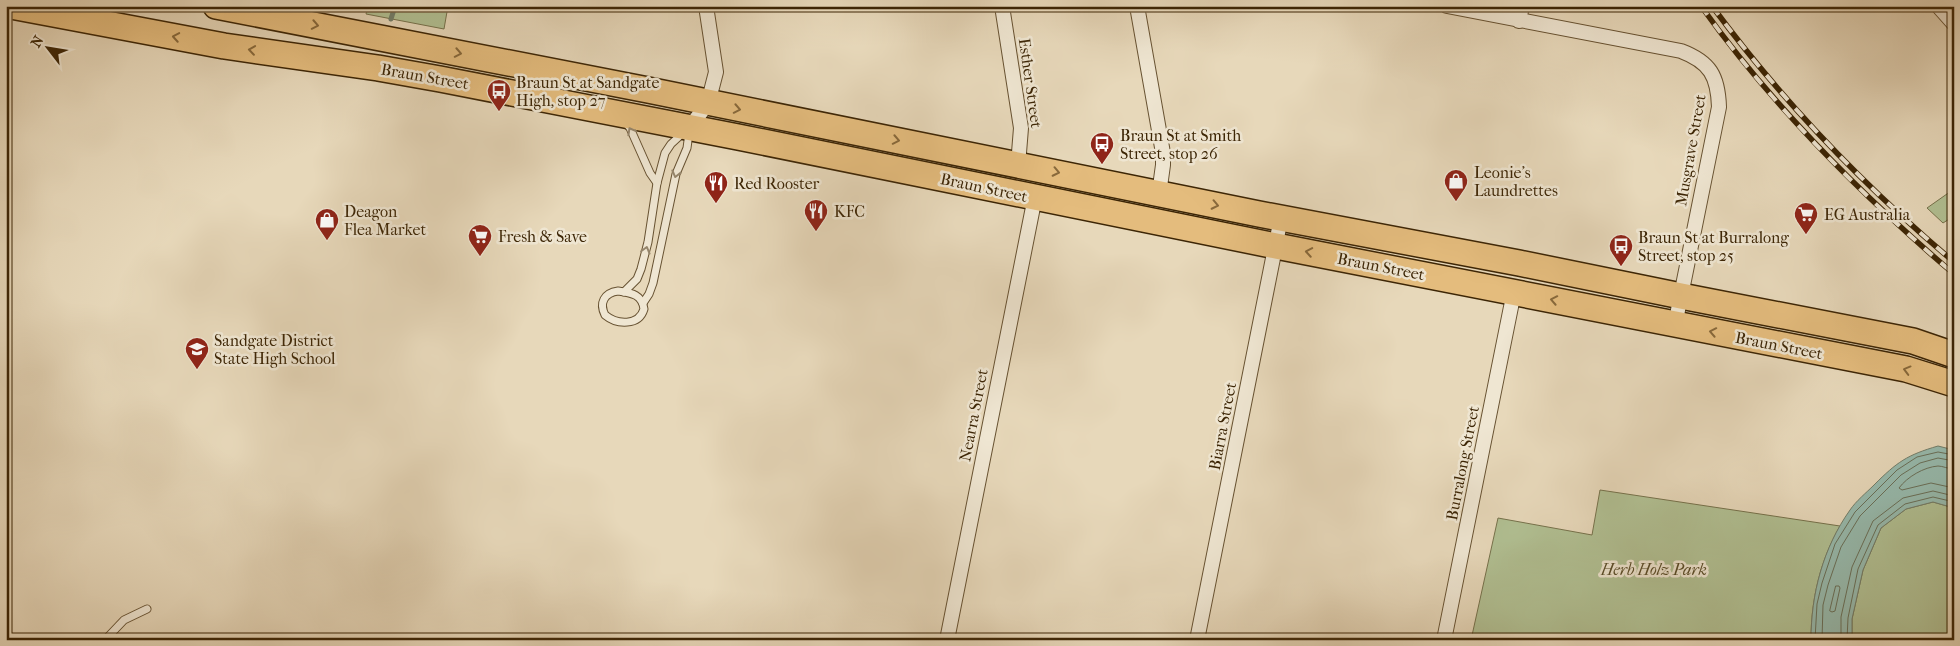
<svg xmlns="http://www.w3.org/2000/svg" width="1960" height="646" viewBox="0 0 1960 646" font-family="'IM FELL French Canon',serif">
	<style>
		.green { fill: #b1c093; stroke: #76724c }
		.water { fill: #97baad; stroke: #737e6a }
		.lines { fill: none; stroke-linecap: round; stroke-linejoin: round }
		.shore { stroke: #6a7059; stroke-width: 1 }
		.stream { stroke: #737e6a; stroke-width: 5 }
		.lane-casing { stroke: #675232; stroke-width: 9 }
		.street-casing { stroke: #675232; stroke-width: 16 }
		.highway-casing { stroke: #3c2505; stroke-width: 28 }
		.lane { stroke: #efe6d2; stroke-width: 7 }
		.street { stroke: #efe6d2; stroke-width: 14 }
		.highway { stroke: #e4bc7d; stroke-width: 25 }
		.rail-casing { stroke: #3c2505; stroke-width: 5.5 }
		.rail { stroke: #efe6d2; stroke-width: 4; stroke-dasharray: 11; stroke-linecap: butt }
		.oneway { stroke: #88693b }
		.oneway2 { stroke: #96866c }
		.labels { text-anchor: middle; stroke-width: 5; stroke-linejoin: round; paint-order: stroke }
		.street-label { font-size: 16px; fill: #3c2505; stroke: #efe6d2 }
		.poi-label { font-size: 16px; fill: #3c2505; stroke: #efe6d2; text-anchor: start }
		.park-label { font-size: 16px; font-style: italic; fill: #594c28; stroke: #efe6d2 }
	</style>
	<rect width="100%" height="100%" fill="#e7d8ba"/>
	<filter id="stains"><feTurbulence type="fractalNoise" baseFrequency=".004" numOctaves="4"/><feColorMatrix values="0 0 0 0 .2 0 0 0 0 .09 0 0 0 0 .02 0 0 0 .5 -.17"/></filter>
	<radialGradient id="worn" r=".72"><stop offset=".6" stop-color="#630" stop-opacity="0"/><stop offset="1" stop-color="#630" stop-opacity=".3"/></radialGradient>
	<g class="green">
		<polygon points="368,6 448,6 444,29 366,14"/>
		<polygon points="1954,189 1954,216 1943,223 1927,208"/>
		<path d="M1600 490 1840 526C1820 561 1811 600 1811 640H1471L1498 518 1592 535Z"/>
		<polygon points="1933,502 1954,508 1954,640 1852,640 1852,619 1863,570 1881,528 1906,509"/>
	</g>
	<path class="water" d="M1938 446 1954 450V508L1933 502 1906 509 1881 528 1863 570 1852 619V640H1811C1811 594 1823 548 1850 510 1856 501 1866 493 1874 485 1897 462 1907 455 1938 446Z"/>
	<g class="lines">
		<g class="shore">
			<path d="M1954 469C1948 469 1943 466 1938 466 1924 467 1907 477 1899 488L1902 490 1931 483 1954 488"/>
			<polygon points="1836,586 1839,586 1840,588 1835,611 1832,612 1830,611"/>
			<polyline points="1815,640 1817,604 1822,583 1835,544 1855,512 1897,470 1917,457 1938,452 1954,455"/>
			<polyline points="1822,640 1823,605 1828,585 1841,547 1860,516 1901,475 1920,463 1938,458 1954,461"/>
			<polyline points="1841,640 1841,617 1852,567 1873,521 1903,498 1933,491 1954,496"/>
			<polyline points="1847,640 1848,618 1858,569 1878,525 1905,504 1933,497 1954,502"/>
		</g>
		<polyline class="stream" points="391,19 395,6"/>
		<g class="lane-casing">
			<g id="lane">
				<polyline points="625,122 630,128 650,173 657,183"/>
				<path d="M618 291C631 293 642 294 644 309 639 326 617 325 605 315 599 303 604 293 618 291Z"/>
				<polyline points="624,292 637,279 641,269 648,242 657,183 665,153 671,144 684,132"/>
				<polyline points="643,303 649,294 653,283 676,174 687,148 689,133"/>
				<polyline points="105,640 124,620 147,609"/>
			</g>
		</g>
		<g class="street-casing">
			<g id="street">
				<polyline points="1002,6 1021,128 1018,165"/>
				<polyline points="1137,6 1163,153 1163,165 1159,194"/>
				<path d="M1447 6 1681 51C1710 62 1718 76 1719 107L1675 325"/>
				<polyline points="1938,6 1954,24"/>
				<polyline points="1519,21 1522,6"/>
				<polyline points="690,127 708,103 716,72 706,6"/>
				<polyline points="947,640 1035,197"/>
				<polyline points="1197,640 1281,218"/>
				<polyline points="1444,640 1514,292"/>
			</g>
		</g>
		<g class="highway-casing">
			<g id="highway">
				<polyline points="11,6 224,46 378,68 440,79 738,137 1276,246 1906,369 1954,384"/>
				<polyline points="216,6 648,90 1259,214 1519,263 1681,296 1913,341 1954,355"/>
			</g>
		</g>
		<use href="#lane" class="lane"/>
		<use href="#street" class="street"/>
		<use href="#highway" class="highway"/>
		<g class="rail-casing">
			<g id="rail">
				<path d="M1701 6C1773 107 1860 194 1954 274"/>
				<path d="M1712 6C1782 101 1864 186 1954 262"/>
			</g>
		</g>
		<use href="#rail" class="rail"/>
	</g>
	<defs><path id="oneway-chevron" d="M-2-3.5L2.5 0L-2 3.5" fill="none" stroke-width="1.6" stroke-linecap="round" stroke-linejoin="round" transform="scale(1.25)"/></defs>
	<g class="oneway">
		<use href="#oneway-chevron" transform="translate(315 25) rotate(11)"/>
		<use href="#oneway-chevron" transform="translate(176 37) rotate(-170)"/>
		<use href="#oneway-chevron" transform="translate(252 50) rotate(-172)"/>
		<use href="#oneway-chevron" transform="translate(458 53) rotate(11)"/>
		<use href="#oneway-chevron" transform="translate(737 109) rotate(11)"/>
		<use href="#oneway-chevron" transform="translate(896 140) rotate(11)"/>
		<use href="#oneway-chevron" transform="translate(1056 172) rotate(12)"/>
		<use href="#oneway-chevron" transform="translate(1215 205) rotate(12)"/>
		<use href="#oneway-chevron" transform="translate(1309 252) rotate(-170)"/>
		<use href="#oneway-chevron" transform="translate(1554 300) rotate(-169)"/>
		<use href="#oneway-chevron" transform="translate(1713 332) rotate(-169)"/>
		<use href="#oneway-chevron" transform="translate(1907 370) rotate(-165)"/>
	</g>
	<g class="oneway2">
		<use href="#oneway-chevron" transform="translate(631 131) rotate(-119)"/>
		<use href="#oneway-chevron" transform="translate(676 174) rotate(104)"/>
		<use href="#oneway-chevron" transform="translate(646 250) rotate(-75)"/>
	</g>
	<defs>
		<g id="bus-pin" transform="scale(1.25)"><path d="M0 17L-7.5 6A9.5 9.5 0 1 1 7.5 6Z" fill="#8f2418" stroke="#efe6d2"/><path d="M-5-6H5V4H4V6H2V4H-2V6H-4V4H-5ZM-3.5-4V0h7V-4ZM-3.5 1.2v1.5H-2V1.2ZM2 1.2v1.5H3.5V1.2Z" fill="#fff"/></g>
		<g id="shop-pin" transform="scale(1.25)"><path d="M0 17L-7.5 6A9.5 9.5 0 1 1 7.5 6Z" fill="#8f2418" stroke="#efe6d2"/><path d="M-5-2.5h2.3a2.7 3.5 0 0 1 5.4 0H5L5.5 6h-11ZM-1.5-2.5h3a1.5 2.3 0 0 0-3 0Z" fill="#fff"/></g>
		<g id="restaurant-pin" transform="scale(1.25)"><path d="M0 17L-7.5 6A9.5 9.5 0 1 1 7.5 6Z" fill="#8f2418" stroke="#efe6d2"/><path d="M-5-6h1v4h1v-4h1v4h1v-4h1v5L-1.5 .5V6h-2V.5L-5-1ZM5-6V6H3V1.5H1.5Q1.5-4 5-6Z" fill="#fff"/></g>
		<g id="supermarket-pin" transform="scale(1.25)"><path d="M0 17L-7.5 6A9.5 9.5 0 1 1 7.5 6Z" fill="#8f2418" stroke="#efe6d2"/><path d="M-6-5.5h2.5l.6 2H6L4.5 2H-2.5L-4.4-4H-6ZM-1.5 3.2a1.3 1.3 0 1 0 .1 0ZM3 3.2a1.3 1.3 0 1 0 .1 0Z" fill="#fff"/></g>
		<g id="school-pin" transform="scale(1.25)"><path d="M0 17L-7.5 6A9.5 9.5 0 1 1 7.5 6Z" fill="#8f2418" stroke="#efe6d2"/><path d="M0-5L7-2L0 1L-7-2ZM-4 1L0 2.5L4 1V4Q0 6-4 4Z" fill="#fff"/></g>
	</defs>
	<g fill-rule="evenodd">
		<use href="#bus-pin" x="499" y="91"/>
		<use href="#bus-pin" x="1102" y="144"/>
		<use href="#shop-pin" x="1456" y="181"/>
		<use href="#restaurant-pin" x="716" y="183"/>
		<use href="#restaurant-pin" x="816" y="211"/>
		<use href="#supermarket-pin" x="1806" y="214"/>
		<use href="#shop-pin" x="327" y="220"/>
		<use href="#supermarket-pin" x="480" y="236"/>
		<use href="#bus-pin" x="1621" y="246"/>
		<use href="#school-pin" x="197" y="349"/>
	</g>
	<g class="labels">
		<g class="street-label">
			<text transform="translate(425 76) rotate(10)" y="6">Braun Street</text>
			<text transform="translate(1031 83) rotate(82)" y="6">Esther Street</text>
			<text transform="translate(1690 150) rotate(-80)" y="6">Musgrave Street</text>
			<text transform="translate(984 187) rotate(12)" y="6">Braun Street</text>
			<text transform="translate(1381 266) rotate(11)" y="6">Braun Street</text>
			<text transform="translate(1779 345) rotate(11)" y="6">Braun Street</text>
			<text transform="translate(973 415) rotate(-79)" y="6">Nearra Street</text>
			<text transform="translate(1222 426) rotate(-79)" y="6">Biarra Street</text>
			<text transform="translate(1462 463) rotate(-79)" y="6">Burralong Street</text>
		</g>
		<g class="poi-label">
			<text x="516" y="88">Braun St at Sandgate<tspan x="516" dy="18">High, stop 27</tspan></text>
			<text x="1120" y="141">Braun St at Smith<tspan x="1120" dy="18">Street, stop 26</tspan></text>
			<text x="1474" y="178">Leonie's<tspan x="1474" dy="18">Laundrettes</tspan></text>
			<text x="734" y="189">Red Rooster</text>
			<text x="344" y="217">Deagon<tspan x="344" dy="18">Flea Market</tspan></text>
			<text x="834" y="217">KFC</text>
			<text x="1824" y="220">EG Australia</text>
			<text x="498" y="242">Fresh &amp; Save</text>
			<text x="1638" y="243">Braun St at Burralong<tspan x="1638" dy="18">Street, stop 25</tspan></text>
			<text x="214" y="346">Sandgate District<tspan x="214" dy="18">State High School</tspan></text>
		</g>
		<g class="park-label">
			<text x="1654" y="575">Herb Holz Park</text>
		</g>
	</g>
	<rect width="1960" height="646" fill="none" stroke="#e7d8ba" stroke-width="25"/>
	<rect x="8" y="8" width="1945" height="631" fill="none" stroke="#3c2505" stroke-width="2.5"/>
	<rect x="12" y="12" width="1935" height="621" fill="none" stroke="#3c2505"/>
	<g transform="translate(48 48) rotate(301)" stroke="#efe6d2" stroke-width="4" paint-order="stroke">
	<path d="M0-4L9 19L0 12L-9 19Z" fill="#3c2505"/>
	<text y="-8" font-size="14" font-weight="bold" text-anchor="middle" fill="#3c2505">N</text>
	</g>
	<rect width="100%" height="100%" filter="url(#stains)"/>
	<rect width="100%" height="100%" fill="url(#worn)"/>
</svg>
